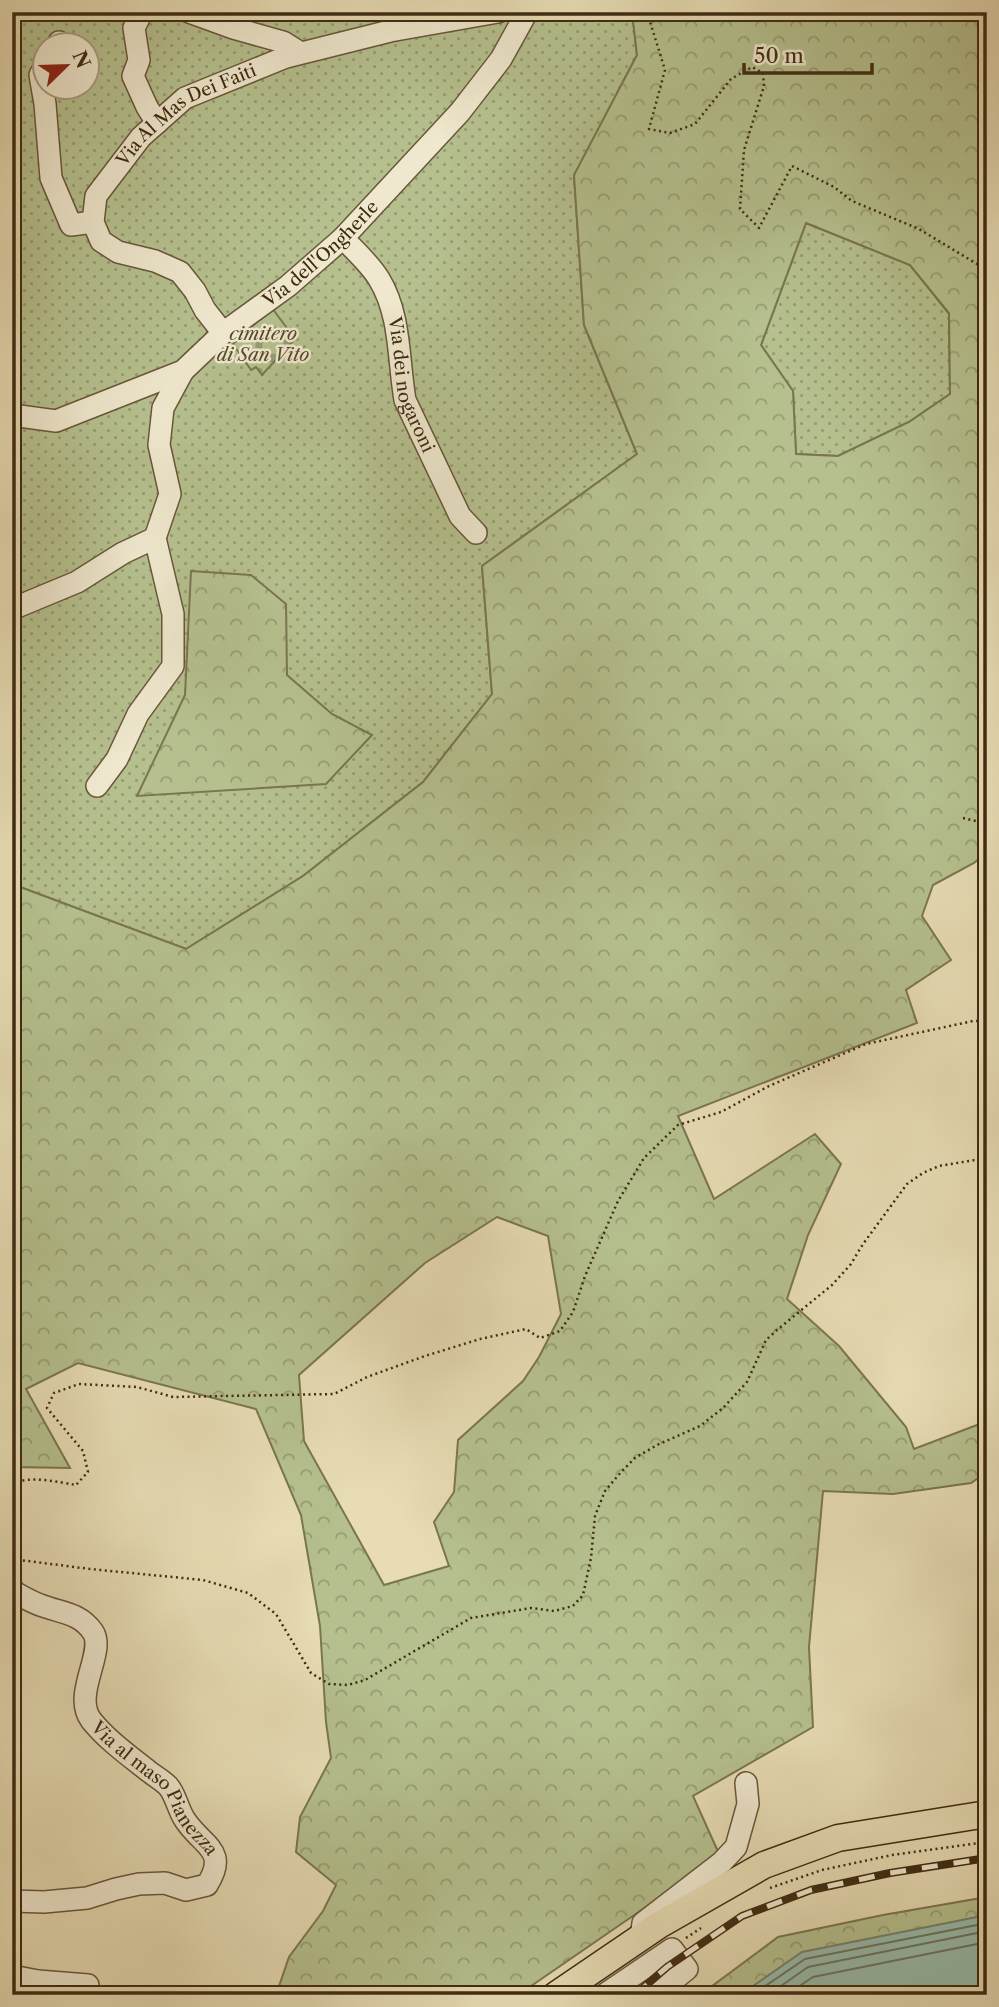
<svg xmlns="http://www.w3.org/2000/svg" width="999" height="2007" viewBox="0 0 999 2007" font-family="'Libre Caslon Text',serif">
	<style>
		.grass { fill: url(#grass-dots); stroke: #7a7650; stroke-width: 2; fill-rule: evenodd }
		.forest { fill: url(#forest-crowns); stroke: #7a7650; stroke-width: 2; fill-rule: evenodd }
		.cemetery { fill: url(#cemetery-stones); stroke: #7a7650; stroke-width: 2 }
		.water { fill: #97bcac; stroke: #74826e; stroke-width: 2 }
		.lines { fill: none; stroke-linecap: round; stroke-linejoin: round }
		.shore { stroke: #6b745f; stroke-width: 2 }
		.minor-casing { stroke: #69573a; stroke-width: 24 }
		.major-casing { stroke: #3f2b12; stroke-width: 29 }
		.path { stroke: #3f2b12; stroke-width: 2.5; stroke-dasharray: 2 3.5; stroke-linecap: butt }
		.minor { stroke: #efe8ce; stroke-width: 21 }
		.major { stroke: #e7dcb4; stroke-width: 26 }
		.rail-casing { stroke: #3f2b12; stroke-width: 8 }
		.rail { stroke: #efe8ce; stroke-width: 5; stroke-dasharray: 16; stroke-linecap: butt }
		.labels { text-anchor: middle; stroke-width: 5; stroke-linejoin: round; paint-order: stroke }
		.street-label { font-size: 18px; fill: #3f2b12; stroke: #efe8ce }
		.park-label { font-size: 18px; font-style: italic; fill: #57492b; stroke: #efe8ce }
	</style>
	<defs>
		<pattern id="grass-dots" width="8" height="8" patternUnits="userSpaceOnUse" patternTransform="scale(1.75)"><rect width="8" height="8" fill="#b5c08e"/><path d="M2 2h.1M6 6h.1" fill="none" stroke="#959c73" stroke-width="1.8" stroke-linecap="round"/></pattern>
		<pattern id="forest-crowns" width="20" height="18" patternUnits="userSpaceOnUse" patternTransform="scale(1.75)"><rect width="20" height="18" fill="#b5c08e"/><path d="M2 6a3 3 0 1 1 6 0M12 15a3 3 0 1 1 6 0" fill="none" stroke="#959c73"/></pattern>
		<pattern id="cemetery-stones" width="16" height="16" patternUnits="userSpaceOnUse" patternTransform="scale(1.75)"><rect width="16" height="16" fill="#b5c08e"/><path d="M2 7V4a2 2 0 0 1 4 0v3zM10 15v-3a2 2 0 0 1 4 0v3z" fill="#959c73"/></pattern>
	</defs>
	<rect width="100%" height="100%" fill="#e7dcb4"/>
	<filter id="stains"><feTurbulence type="fractalNoise" baseFrequency=".00286" numOctaves="4"/><feColorMatrix values="0 0 0 0 .2 0 0 0 0 .09 0 0 0 0 .02 0 0 0 .5 -.17"/></filter>
	<radialGradient id="worn" r=".72"><stop offset=".6" stop-color="#630" stop-opacity="0"/><stop offset="1" stop-color="#630" stop-opacity=".3"/></radialGradient>
	<g class="grass">
		<path d="M12 12H632L637 55 574 176 584 325 637 454 482 566 492 694 423 782 303 876 186 949 12 884ZM46 46H88V88H46Z"/>
		<polygon points="806,223 910,265 949,314 950,394 909,422 838,456 796,454 793,391 761,345"/>
	</g>
	<g class="forest">
		<path d="M632 12H987V852L974 863 933 885 922 916 951 960 906 990 917 1023 678 1116 714 1199 815 1134 841 1164 808 1235 787 1299 839 1346 906 1427 914 1449 977 1425 987 1437V1472L971 1483 893 1494 823 1491 809 1647 813 1727 693 1796 720 1856 518 1995H276L289 1957 323 1911 336 1885 296 1852 300 1817 331 1758 326 1722 320 1626 301 1515 256 1409 78 1363 26 1389 70 1468 12 1467V1283L18 1235 12 1232V884L186 949 303 876 423 782 492 694 482 566 637 454 584 325 574 175 637 55ZM806 223 910 265 949 313 950 394 909 422 838 456 796 454 793 391 761 345ZM497 1217 548 1236 561 1314 539 1357 523 1381 458 1440 454 1492 434 1522 449 1566 384 1585 304 1441 299 1375 425 1263Z"/>
		<polygon points="191,571 251,575 286,604 287,675 332,714 372,735 326,784 137,796 185,695"/>
		<polygon points="987,1897 987,1995 700,1995 778,1937 883,1915"/>
	</g>
	<polygon class="cemetery" points="272,308 295,339 262,375 256,367 251,370 233,344"/>
	<polygon class="water" points="987,1915 987,1995 740,1995 802,1952"/>
	<g class="lines">
		<g class="shore">
			<polyline points="752,1995 805,1959 987,1923"/>
			<polyline points="768,1995 808,1967 987,1931"/>
			<polyline points="786,1995 813,1977 987,1942"/>
		</g>
		<g class="minor-casing">
			<g id="minor">
				<polyline points="142,12 134,28 139,60 133,76 147,107 157,123"/>
				<polyline points="189,12 233,28 283,42 299,52"/>
				<polyline points="57,46 59,42"/>
				<polyline points="46,65 40,75 45,104 51,178 71,225 93,222"/>
				<path id="s1" d="M343 238C355 251 370 264 379 279 401 315 398 359 405 400L460 516 476 533"/>
				<path id="s2" d="M223 333 205 310 195 291 180 272 155 261 118 252 101 241 93 222 96 196 141 137 185 98 286 57 390 31 498 12"/>
				<path id="s3" d="M12 415 56 421 183 371 223 333 288 286 343 238 460 112 501 59 527 12"/>
				<polyline points="155,538 170,494 159,445 163,408 183,371"/>
				<polyline points="12,609 77,582 123,553 155,538"/>
				<polyline points="97,786 117,759 138,714 173,666 173,614 155,538"/>
				<path id="s4" d="M12 1588 14 1592C23 1597 33 1603 43 1606 62 1613 80 1613 93 1632 106 1652 72 1694 91 1720 106 1739 128 1755 147 1770 153 1775 162 1780 168 1786 176 1795 178 1810 185 1820 203 1847 229 1850 207 1885L186 1890 165 1883 139 1884 116 1889 87 1898 44 1902 12 1901"/>
				<polyline points="642,1931 643,1923 722,1862 736,1847 748,1804 746,1783"/>
				<polyline points="12,1976 38,1981 88,1985"/>
				<polyline points="604,1995 672,1949 687,1969 655,1995"/>
			</g>
		</g>
		<g class="major-casing">
			<polyline id="major" points="556,1995 659,1925 764,1865 838,1838 987,1814"/>
		</g>
		<g class="path">
			<polyline points="647,12 665,70 649,129 670,133 695,124 731,79 752,67 763,73 764,86 744,150 740,209 759,228 792,166 834,187 852,201 919,229 987,270"/>
			<polyline points="963,818 980,822 987,816"/>
			<path d="M12 1484C30 1475 57 1482 76 1485L88 1472 83 1451 47 1408 54 1393 79 1384 137 1387 173 1397 334 1394 367 1377 425 1356 480 1339 526 1329 540 1338 560 1331 573 1312 585 1276 618 1201 644 1158 678 1125 721 1112 769 1086 866 1044 973 1021H987"/>
			<polyline points="12,1559 90,1569 203,1580 248,1593 276,1614 311,1673 329,1684 348,1685 365,1680 471,1618 531,1608 554,1611 573,1606 583,1595 591,1558 595,1516 605,1491 621,1472 635,1458 657,1445 700,1426 723,1408 747,1382 766,1340 777,1330 832,1285 851,1264 863,1244 907,1184 923,1173 939,1166 987,1158"/>
			<polyline points="770,1888 822,1870 892,1855 987,1842"/>
			<polyline points="686,1938 701,1928"/>
		</g>
		<use href="#minor" class="minor"/>
		<use href="#major" class="major"/>
		<g class="rail-casing">
			<polyline id="rail" points="635,1995 667,1967 742,1916 811,1890 890,1873 987,1858"/>
		</g>
		<use href="#rail" class="rail"/>
	</g>
	<g class="labels">
		<g class="street-label">
			<text dy="6" stroke="none"><textPath href="#s2" startOffset="332">Via Al Mas Dei Faiti</textPath></text>
			<text dy="6" stroke="none"><textPath href="#s3" startOffset="362">Via dell'Ongherle</textPath></text>
			<text dy="6" stroke="none"><textPath href="#s1" startOffset="166">Via dei nogaroni</textPath></text>
			<text dy="6" stroke="none"><textPath href="#s4" startOffset="280">Via al maso Pianezza</textPath></text>
		</g>
		<g class="park-label">
			<text x="263" y="340">cimitero<tspan x="263" dy="21">di San Vito</tspan></text>
		</g>
	</g>
	<rect width="999" height="2007" fill="none" stroke="#e7dcb4" stroke-width="42"/>
	<rect x="14" y="14" width="971" height="1979" fill="none" stroke="#3f2b12" stroke-width="3.5"/>
	<rect x="21" y="21" width="957" height="1965" fill="none" stroke="#3f2b12" stroke-width="2"/>
	<g transform="translate(66 66) rotate(67)"><circle r="33" fill="#efe8ce" stroke="#a99c83" stroke-width="2"/>
	<path d="M0-5L12 26L0 18L-12 26Z" fill="#8f2418"/>
	<text y="-10" font-size="19" font-weight="bold" text-anchor="middle" fill="#3f2b12">N</text>
	</g>
	<path d="M744 63v10h128v-10" fill="none" stroke="#3f2b12" stroke-width="3.5"/>
	<text x="754" y="63" font-size="21" fill="#3f2b12" stroke="#efe8ce" stroke-width="5" paint-order="stroke">50 m</text>
	<rect width="100%" height="100%" filter="url(#stains)"/>
	<rect width="100%" height="100%" fill="url(#worn)"/>
</svg>
